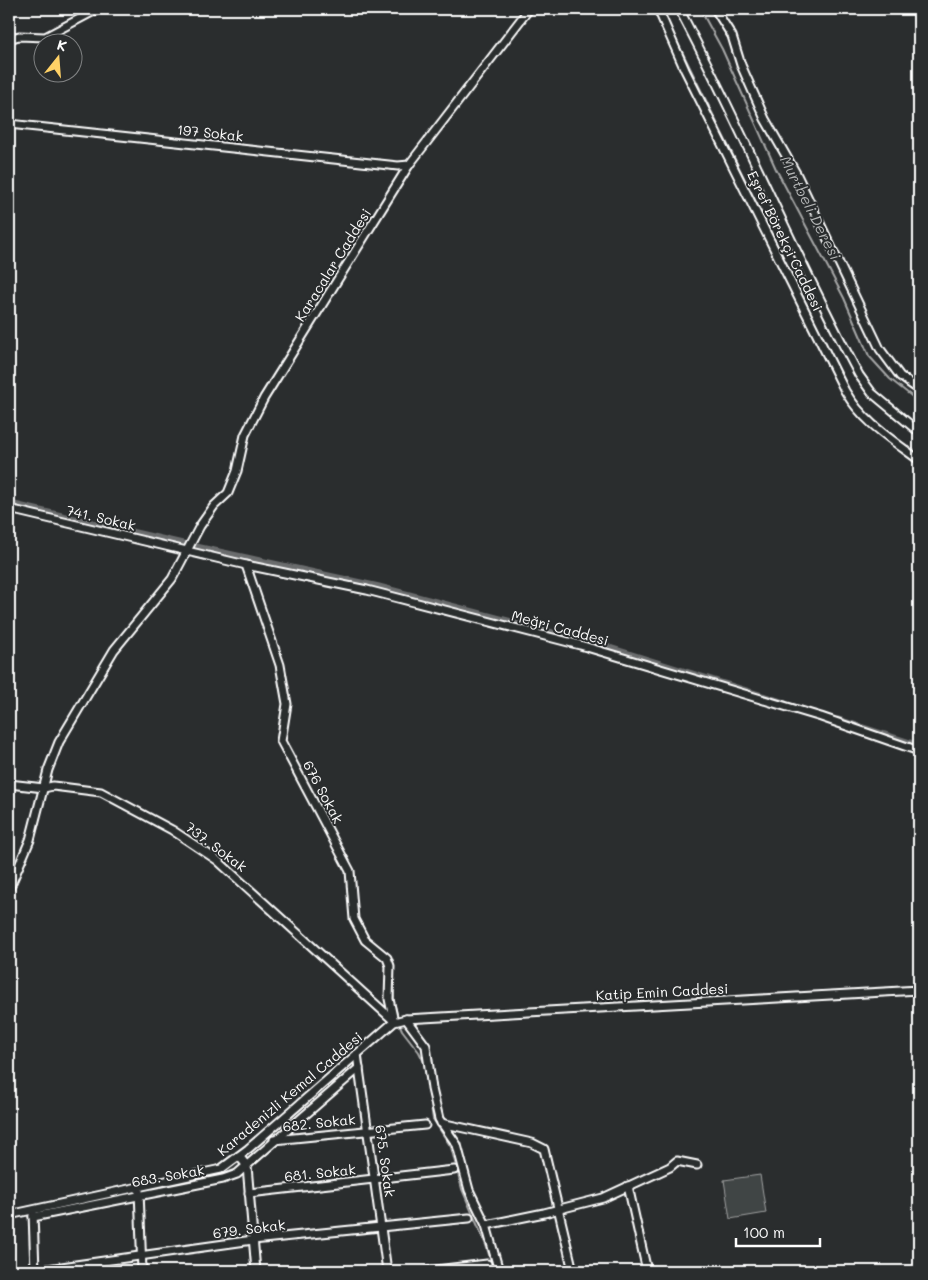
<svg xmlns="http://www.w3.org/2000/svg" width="928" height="1280" viewBox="0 0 928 1280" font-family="Mali,sans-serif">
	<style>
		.green { fill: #414445; stroke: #a0a2a2 }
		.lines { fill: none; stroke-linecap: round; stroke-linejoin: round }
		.stream { stroke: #a6a7a7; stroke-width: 2 }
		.canal { stroke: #6a6c6d; stroke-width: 5.5 }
		.minor-casing { stroke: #fff; stroke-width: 11 }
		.minor { stroke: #2a2d2e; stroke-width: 7 }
		.labels { text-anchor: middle; stroke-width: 4; stroke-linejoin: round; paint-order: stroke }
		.street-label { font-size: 14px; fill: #fff; stroke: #2a2d2e }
		.water-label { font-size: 15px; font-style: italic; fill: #b4b6b6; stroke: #2a2d2e }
	</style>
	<rect width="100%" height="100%" fill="#2a2d2e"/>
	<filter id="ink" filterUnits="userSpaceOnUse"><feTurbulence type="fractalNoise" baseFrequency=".02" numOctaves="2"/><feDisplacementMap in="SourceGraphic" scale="10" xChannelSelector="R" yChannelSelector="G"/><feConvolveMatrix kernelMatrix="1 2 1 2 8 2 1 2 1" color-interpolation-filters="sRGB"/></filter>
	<g filter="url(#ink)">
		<polygon class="green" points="760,1175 766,1213 730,1219 724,1180"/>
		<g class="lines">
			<g class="stream">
				<polyline points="700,9 722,49 776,169 844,298 869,356 890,379 919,402"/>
				<polyline points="667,21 840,373"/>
				<polyline points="393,981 394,1002 398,1018"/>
				<polyline points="399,1023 402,1030 419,1052 425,1064 433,1119 451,1147 462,1189 486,1245 494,1271"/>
			</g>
			<g class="canal">
				<polyline points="9,503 186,544"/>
				<polyline points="195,546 378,586 609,647 784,702"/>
				<polyline points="838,719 919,745"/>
			</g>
			<g class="minor-casing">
				<g id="minor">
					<path d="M658 9 685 70 845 391C863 422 891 439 919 460"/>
					<path d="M679 9C743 129 794 255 859 375L872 393 919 432"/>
					<polyline points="715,9 732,36 741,65 765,119 797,175 880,349 900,376 919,390"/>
					<polyline points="9,39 19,36 45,37 98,9"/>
					<polyline points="9,124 398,166 409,165"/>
					<polyline points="9,509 246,565 367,590 580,645 821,717 919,751"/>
					<polyline points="246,565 280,665 287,704 281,741 350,871 354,919 365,940 387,958 390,966 389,999 394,1022"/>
					<polyline points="9,784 44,788 53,786 101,792 172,830 217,860 394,1021"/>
					<polyline points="9,889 30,840 48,770 59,742 114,650 172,579 200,526 214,506 228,493 237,471 245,435 264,398 409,165 529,9"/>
					<polyline points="406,1019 426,1046 432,1089 439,1119 457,1145 469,1190 486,1225 499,1271"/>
					<polyline points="357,1054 387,1271"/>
					<polyline points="441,1123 532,1143 544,1149 573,1271"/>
					<polyline points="274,1140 425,1125"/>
					<polyline points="239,1156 247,1166 256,1271"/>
					<polyline points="628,1186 647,1271"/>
					<polyline points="139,1190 142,1271"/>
					<polyline points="249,1193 454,1170"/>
					<polyline points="33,1213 35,1271"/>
					<polyline points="9,1215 221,1169 248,1149 394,1022 406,1019 919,990"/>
					<polyline points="33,1217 223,1179 237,1174 359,1068"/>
					<polyline points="486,1225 544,1213 603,1198 670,1167 677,1161 697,1165"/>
					<polyline points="33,1271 253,1240 469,1218"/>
					<polyline points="427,1271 487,1264"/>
				</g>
			</g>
			<use href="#minor" class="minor"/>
		</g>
	</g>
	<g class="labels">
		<g class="street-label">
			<text transform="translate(210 133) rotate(6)" y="5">197 Sokak</text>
			<text transform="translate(785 241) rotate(64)" y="5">Eşref Börekçi Caddesi</text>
			<text transform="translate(333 265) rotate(-58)" y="5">Karacalar Caddesi</text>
			<text transform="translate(101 518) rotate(13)" y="5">741. Sokak</text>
			<text transform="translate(560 628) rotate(15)" y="5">Meğri Caddesi</text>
			<text transform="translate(323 792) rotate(62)" y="5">676 Sokak</text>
			<text transform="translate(216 847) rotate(37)" y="5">737. Sokak</text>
			<text transform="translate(662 992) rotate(-3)" y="5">Katip Emin Caddesi</text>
			<text transform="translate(290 1094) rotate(-40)" y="5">Karadenizli Kemal Caddesi</text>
			<text transform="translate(319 1123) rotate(-6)" y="5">682. Sokak</text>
			<text transform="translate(385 1161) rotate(82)" y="5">675. Sokak</text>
			<text transform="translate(320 1173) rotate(-6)" y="5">681. Sokak</text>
			<text transform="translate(168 1176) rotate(-10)" y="5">683. Sokak</text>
			<text transform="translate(249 1229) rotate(-7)" y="5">679. Sokak</text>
		</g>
		<g class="water-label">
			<text transform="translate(810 208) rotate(63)" y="5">Murtbeli Deresi</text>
		</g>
	</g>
	<rect width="928" height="1280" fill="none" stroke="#2a2d2e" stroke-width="30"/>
	<rect x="15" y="15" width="898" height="1250" fill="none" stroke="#fff" stroke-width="2" filter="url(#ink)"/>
	<g transform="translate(58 58) rotate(17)"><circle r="24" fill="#2a2d2e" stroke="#7f8182"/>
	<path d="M0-4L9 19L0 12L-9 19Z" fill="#ffd166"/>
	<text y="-8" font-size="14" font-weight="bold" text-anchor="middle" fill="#ffffff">K</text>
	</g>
	<path d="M736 1238v8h84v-8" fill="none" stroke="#ffffff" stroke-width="2.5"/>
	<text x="743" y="1238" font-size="15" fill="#ffffff" stroke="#2a2d2e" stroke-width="4" paint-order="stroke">100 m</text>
</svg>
